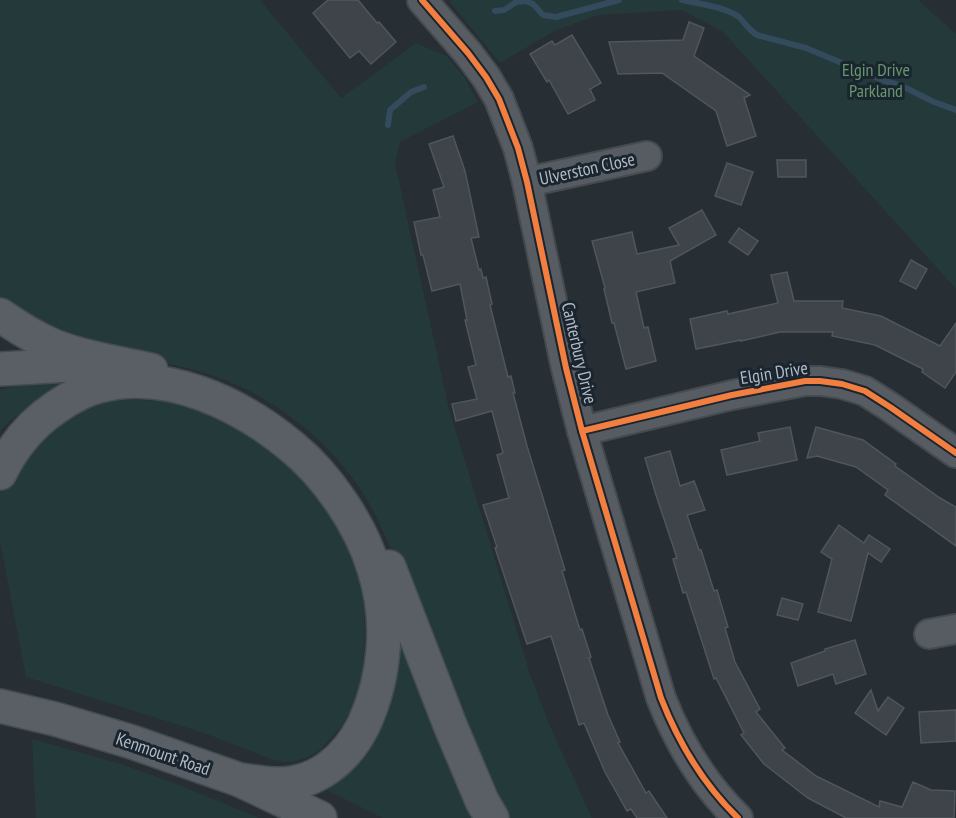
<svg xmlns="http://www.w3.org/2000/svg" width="956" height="818" viewBox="0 0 956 818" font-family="'PT Sans Narrow',sans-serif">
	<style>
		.green { fill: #243939 }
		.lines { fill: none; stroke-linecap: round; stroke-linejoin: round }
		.stream { stroke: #344a5d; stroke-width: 6 }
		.building { fill: #3e4449; stroke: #4f565c; stroke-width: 1.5 }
		.minor-casing { stroke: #454a4f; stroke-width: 32 }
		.major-casing { stroke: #444b51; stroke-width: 36 }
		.minor { stroke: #575c62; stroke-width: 28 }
		.major { stroke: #595f64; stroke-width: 33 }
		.cycleway-casing { stroke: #1a252f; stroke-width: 10 }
		.cycleway { stroke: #f27e40; stroke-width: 6 }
		.labels { text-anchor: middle; stroke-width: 6; stroke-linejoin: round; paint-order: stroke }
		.park-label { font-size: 18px; fill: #67976c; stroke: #1a252f }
		.street-label { font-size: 18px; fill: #b0bbc6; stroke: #1a252f }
	</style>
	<rect width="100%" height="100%" fill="#272e34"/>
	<g class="green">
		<path d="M0 0H260L341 98 416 43 447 56 465 78 478 102 400 142 395 163 449 409 530 674 549 724 592 818H501L393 554C384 533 375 512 363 493 328 439 272 395 211 375 173 363 134 358 96 347 84 344 73 338 62 333 42 323 21 314 0 305Z"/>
		<polygon points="451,0 918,0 956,34 956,289 723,32 682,10 598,15 556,30 500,63 449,1"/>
		<path d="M91 369C75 379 59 391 42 400 25 410 14 416 0 431V390L59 374Z"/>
		<polygon points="117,399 166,401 190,407 236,426 280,455 318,493 348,545 358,574 364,603 365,636 363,668 357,698 342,726 320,750 308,757 296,761 284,762 273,760 204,733 26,677 0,541 0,460 72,407"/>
		<polygon points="392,610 478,818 383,818 315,784 336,771"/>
		<polygon points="32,739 121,764 182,786 259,818 36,818"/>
	</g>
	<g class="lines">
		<g class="stream">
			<path d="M682 0C700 4 723 6 739 17 745 23 749 30 757 35L806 48 885 81 902 86 934 102 956 110"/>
			<polyline points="495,11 504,10 516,2 526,1 533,4 543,15 556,17 619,0"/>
			<polyline points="388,125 390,110 411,92 424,87"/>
		</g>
	</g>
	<g class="building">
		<polygon points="328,0 358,0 377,23 379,22 396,42 371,64 359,51 350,58 313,13"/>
		<polygon points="689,22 704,28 694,56 750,95 744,98 756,136 727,146 716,111 662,73 618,74 609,42 683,40"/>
		<polygon points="572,35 601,83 590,89 595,100 568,114 549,80 547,82 530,54 552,41 555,45"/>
		<polygon points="453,136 465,171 479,237 471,238 479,270 481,269 483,278 486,277 492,304 490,305 508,377 511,376 515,393 513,393 527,446 565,570 562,571 580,630 582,629 591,657 589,658 608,715 620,742 618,743 646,793 649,791 667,818 637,818 631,809 627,811 605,772 584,723 579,725 551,636 527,644 495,548 497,547 483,505 509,498 497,455 503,453 492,411 456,421 452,404 477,399 468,367 476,365 465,320 467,320 460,284 432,291 423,255 421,255 414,222 440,217 433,190 444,187 429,144"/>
		<polygon points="777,160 806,160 806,177 778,177"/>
		<polygon points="727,163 753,172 741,205 715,196"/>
		<polygon points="702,210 716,235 670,261 675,283 636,292 644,328 648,327 656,361 626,369 614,323 612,323 604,289 605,288 592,241 632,232 637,254 679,245 669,228"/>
		<polygon points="739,228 758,241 748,255 729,242"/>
		<polygon points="911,260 927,269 916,289 900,281"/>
		<polygon points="787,272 794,301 843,301 842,308 881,316 940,346 956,323 956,372 945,388 922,372 923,369 875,345 832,336 833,332 780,332 741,341 741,340 696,349 690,319 727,311 728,314 778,303 771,275"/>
		<polygon points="790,427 797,460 727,475 721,450 760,441 758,433"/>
		<polygon points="816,427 863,440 896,464 895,466 940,498 956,507 956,546 885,495 888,490 856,467 817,456 807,458"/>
		<polygon points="670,451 680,486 694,481 705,510 687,515 699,550 701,550 714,591 717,590 728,627 725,628 735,662 760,709 756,712 785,748 782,750 816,776 879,807 880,801 902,807 913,782 931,790 955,791 954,818 846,818 808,798 764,764 741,735 744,733 716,678 714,679 686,592 683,593 673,559 677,558 656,495 645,458"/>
		<polygon points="839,525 864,543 869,535 890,549 881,562 868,553 851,621 818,612 832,559 821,552"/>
		<polygon points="782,598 803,604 798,620 777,615"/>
		<polygon points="855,640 866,674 836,684 833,674 798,686 791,663 825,651 825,649"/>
		<polygon points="871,690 878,711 888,697 904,708 886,735 855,713"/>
		<polygon points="956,710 956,741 921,743 919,712"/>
	</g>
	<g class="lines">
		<g class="minor-casing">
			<g id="minor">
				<path d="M422 0 468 53 486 77 499 99 518 148 527 182 566 368 582 431 661 698C679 744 703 784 738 818"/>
				<polyline points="527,182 647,156"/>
				<polyline points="582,431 732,395 805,381 820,381 842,384 865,391 890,407 956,453"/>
				<polyline points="929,634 956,629"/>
			</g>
		</g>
		<g class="major-casing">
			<g id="major">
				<path d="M0 315C17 327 35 338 54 346 84 358 119 363 151 370"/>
				<polyline points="0,369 88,364"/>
				<path d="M0 473C13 446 30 425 55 408 68 399 83 390 99 386 167 368 240 404 291 446 327 475 361 525 374 569 390 619 386 676 364 724 347 759 316 785 276 784 264 784 252 781 240 780"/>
				<polyline points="389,567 450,725 482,801 492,818"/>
				<polyline points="0,706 55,719 132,742 240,780 320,818"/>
			</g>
		</g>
		<use href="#minor" class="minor"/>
		<use href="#major" class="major"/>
		<g class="cycleway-casing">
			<g id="cycleway">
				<path d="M422 0 468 53 486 77 499 99 518 148 527 182 566 368 582 431 661 698C679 744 703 784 738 818"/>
				<polyline points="582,431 732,395 805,381 820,381 842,384 865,391 890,407 956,453"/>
			</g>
		</g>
		<use href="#cycleway" class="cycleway"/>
	</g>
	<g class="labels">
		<g class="park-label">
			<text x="876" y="76">Elgin Drive<tspan x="876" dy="21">Parkland</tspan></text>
		</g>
		<g class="street-label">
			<text transform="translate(587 169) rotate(-12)" y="6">Ulverston Close</text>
			<text transform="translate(579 353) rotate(77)" y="6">Canterbury Drive</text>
			<text transform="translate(774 373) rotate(-9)" y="6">Elgin Drive</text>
			<text transform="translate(163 754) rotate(19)" y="6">Kenmount Road</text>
		</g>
	</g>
</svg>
